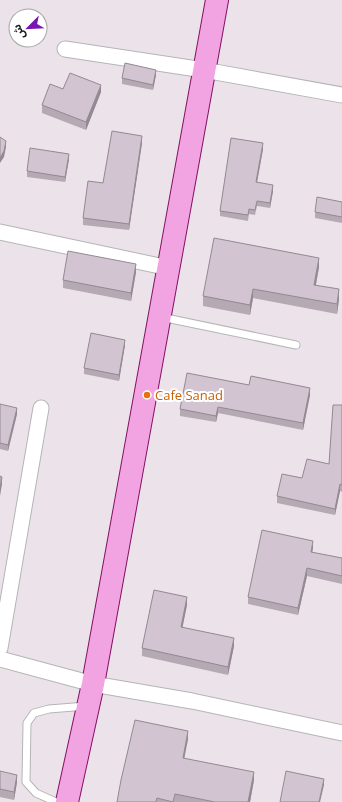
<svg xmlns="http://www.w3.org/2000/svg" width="342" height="802" viewBox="0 0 342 802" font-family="'Open Sans','Noto Sans Arabic',sans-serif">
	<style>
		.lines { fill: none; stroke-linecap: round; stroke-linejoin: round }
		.service-casing { stroke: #b5b5b5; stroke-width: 9 }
		.minor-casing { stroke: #b5b5b5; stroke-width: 17 }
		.primary-casing { stroke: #841062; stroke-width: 24 }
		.service { stroke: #fff; stroke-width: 7 }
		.minor { stroke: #fff; stroke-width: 15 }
		.primary { stroke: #f1a3e2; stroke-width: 22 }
		.wall { fill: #b5a9b4 }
		.shaded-wall { fill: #938992 }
		.building { fill: #d2c4d1; stroke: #938992 }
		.food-dot { fill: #e8710a; stroke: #fff; stroke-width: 1.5 }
		.labels { text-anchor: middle; stroke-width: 4; stroke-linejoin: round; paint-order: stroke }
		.food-label { font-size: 13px; fill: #c56008; stroke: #fff; text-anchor: start }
	</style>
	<rect width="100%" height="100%" fill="#ece3ea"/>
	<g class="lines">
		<g class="service-casing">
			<g id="service">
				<polyline points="161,317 296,345"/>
				<polyline points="56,802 36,793 26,782 27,723 34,713 49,709 86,706"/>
			</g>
		</g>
		<g class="minor-casing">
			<g id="minor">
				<polyline points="65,49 204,70 342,95"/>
				<polyline points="0,232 169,268"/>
				<polyline points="0,648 41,408"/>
				<polyline points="0,659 93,684 192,701 342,733"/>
			</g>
		</g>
		<g class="primary-casing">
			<polyline id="primary" points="67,802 93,684 217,0"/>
		</g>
		<use href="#service" class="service"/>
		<use href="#minor" class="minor"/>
		<use href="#primary" class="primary"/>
	</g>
	<g class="wall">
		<polygon points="156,75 153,90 122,84 122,78"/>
		<polygon points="63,89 101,92 86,130 42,113 42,105"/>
		<polygon points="142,143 129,230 83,225 83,218 103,183"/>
		<polygon points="263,149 257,182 273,191 270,208 257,206 255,215 249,214 248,221 220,216 220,211"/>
		<polygon points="69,159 65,182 27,177 27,171"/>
		<polygon points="342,202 342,223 315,218 315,212"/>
		<polygon points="319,267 316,285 339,299 337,314 253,298 250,315 203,306 203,296"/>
		<polygon points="136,272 131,301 63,288 63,280"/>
		<polygon points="125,345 119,381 84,374 84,368"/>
		<polygon points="249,385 310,395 303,430 218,413 216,422 180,416 180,409"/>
		<polygon points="0,404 17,414 8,451 0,449"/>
		<polygon points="342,405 342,492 340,491 335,515 277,503 277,496 302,478 329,464"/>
		<polygon points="313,548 312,552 342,558 342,584 307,576 298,615 248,604 248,597"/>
		<polygon points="187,605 182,627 234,646 228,675 142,656 142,648"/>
		<polygon points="188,739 184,758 254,780 250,802 117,802"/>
		<polygon points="0,771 17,782 14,800 0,797"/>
	</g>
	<g class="shaded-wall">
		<polygon points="156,70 156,75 153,90 153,85"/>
		<polygon points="101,85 101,92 86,130 86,122"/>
		<polygon points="142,136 142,143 129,230 129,224"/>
		<polygon points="6,141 6,147 4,157 0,163 0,158"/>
		<polygon points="263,143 263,149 256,188 256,182"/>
		<polygon points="69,154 69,159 65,182 65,177"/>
		<polygon points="273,185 273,191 270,208 270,203"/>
		<polygon points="319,258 319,267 314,294 314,285"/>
		<polygon points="136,264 136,272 131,301 131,293"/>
		<polygon points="253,289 253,298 250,315 250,305"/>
		<polygon points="339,289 339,299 337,314 337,304"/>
		<polygon points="125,340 125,345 119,381 119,375"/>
		<polygon points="310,388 310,395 303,430 303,423"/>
		<polygon points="218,407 218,413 216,422 216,416"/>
		<polygon points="17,408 17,414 8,451 8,445"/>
		<polygon points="2,477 2,484 0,496 0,489"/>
		<polygon points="340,484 340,491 335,515 335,509"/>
		<polygon points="313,541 313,548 311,559 311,552"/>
		<polygon points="307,568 307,576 298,615 298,608"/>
		<polygon points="187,597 187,605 181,635 181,627"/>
		<polygon points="234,638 234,646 228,675 228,667"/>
		<polygon points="188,731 188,739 183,765 183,758"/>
		<polygon points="254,772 254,780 250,802 248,802"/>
		<polygon points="17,775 17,782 14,800 14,792"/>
		<polygon points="324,779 324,785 320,802 319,802"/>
	</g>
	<g class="building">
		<polygon points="125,63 156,70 153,85 122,78"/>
		<polygon points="70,73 101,85 86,122 42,105 50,84 63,89"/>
		<polygon points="112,131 142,136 129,224 83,218 88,181 103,183"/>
		<polygon points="0,137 6,141 4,151 0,158"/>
		<polygon points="231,138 263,143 256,182 273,185 270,203 257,201 255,210 249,209 248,215 220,211"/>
		<polygon points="30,148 69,154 65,177 27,171"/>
		<polygon points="317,197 342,202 342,217 315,212"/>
		<polygon points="214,238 319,258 314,285 339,289 337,304 253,289 250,305 203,296"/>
		<polygon points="68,251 136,264 131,293 63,280"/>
		<polygon points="91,333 125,340 119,375 84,368"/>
		<polygon points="187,373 249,385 251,376 310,388 303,423 218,407 216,416 180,409"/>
		<polygon points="0,404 17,408 8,445 0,443"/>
		<polygon points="333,405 342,405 342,485 340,484 335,509 277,496 282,474 302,478 307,459 329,464"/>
		<polygon points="0,476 2,477 0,489"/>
		<polygon points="262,530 313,541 311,552 342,558 342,576 307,568 298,608 248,597"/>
		<polygon points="154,590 187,597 181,627 234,638 228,667 142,648"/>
		<polygon points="135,720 188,731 183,758 254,772 248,802 215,802 175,794 173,802 157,798 156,802 117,802 121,780"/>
		<polygon points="0,771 17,775 14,792 0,789"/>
		<polygon points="286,771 324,779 319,802 280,802"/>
	</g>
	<circle class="food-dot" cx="147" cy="395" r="4"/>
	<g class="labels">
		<g class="food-label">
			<text x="155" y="400">Cafe Sanad</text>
		</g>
	</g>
	<g transform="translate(28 28) rotate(246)"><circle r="19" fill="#ffffff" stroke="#a4a4a4"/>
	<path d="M0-3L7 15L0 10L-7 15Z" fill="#7815b3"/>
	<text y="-6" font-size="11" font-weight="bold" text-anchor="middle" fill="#1c1c1c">ش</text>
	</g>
</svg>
